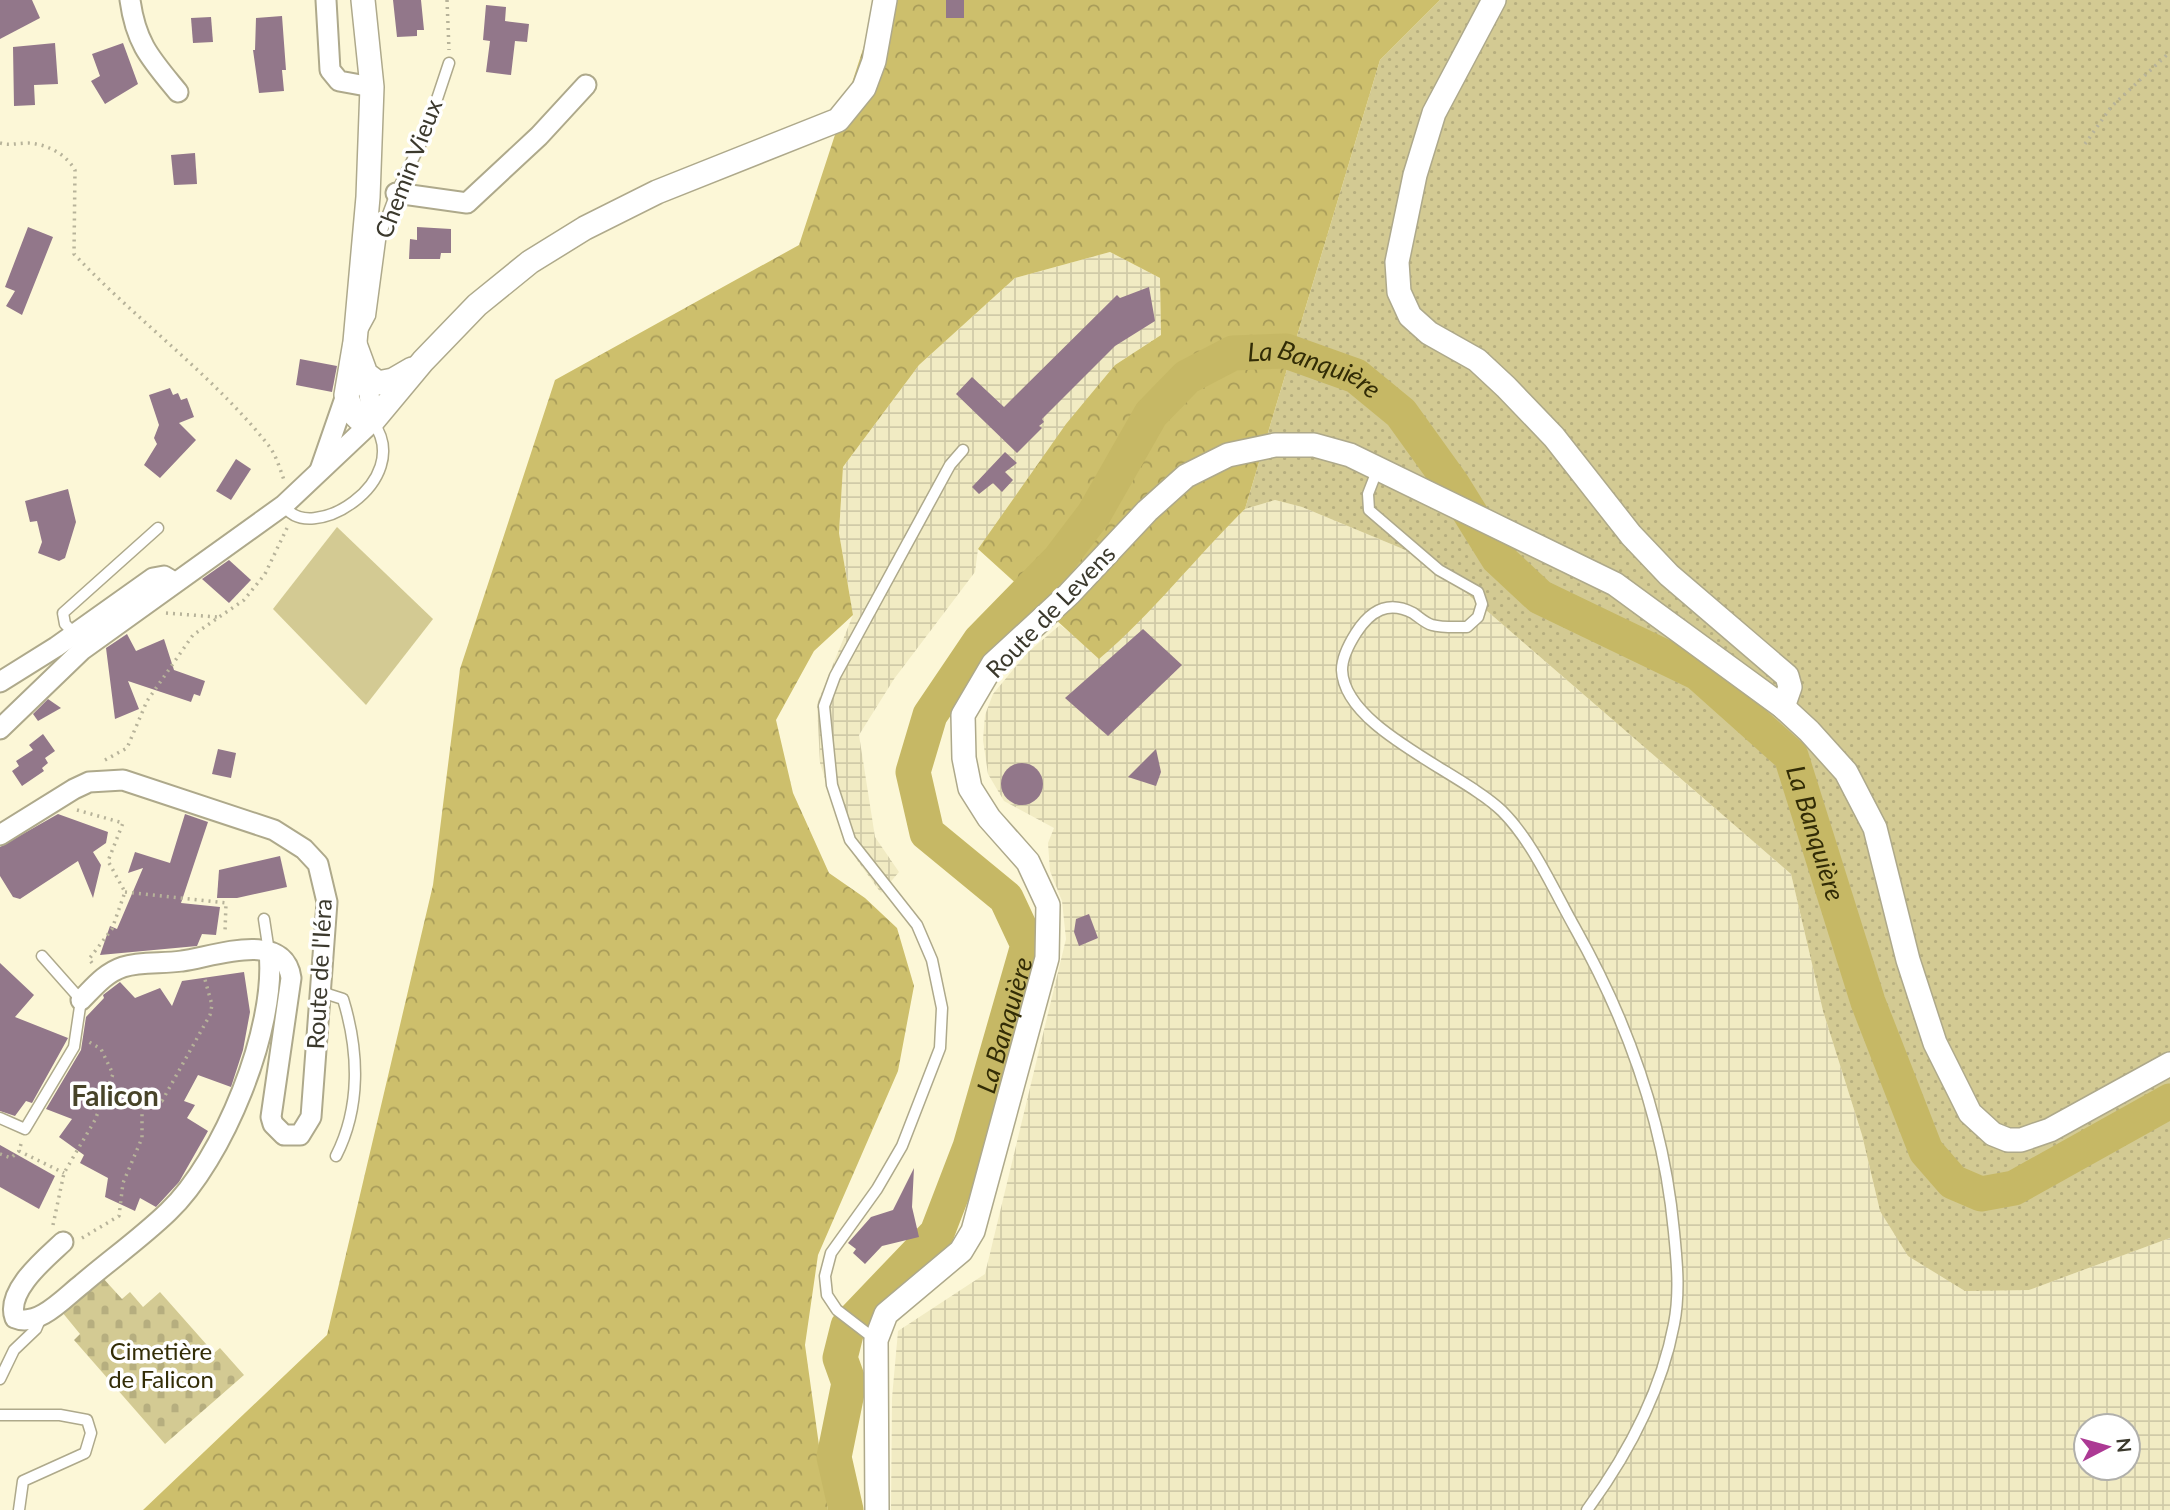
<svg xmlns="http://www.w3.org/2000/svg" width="2170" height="1510" viewBox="0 0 2170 1510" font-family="Lato,sans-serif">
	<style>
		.industrial { fill: url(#industrial-grid); fill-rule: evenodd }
		.grass { fill: url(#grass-dots) }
		.forest { fill: url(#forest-crowns) }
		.cemetery { fill: url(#cemetery-stones) }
		.pitch { fill: #d3ca93 }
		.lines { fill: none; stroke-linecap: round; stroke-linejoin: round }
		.river { stroke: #c6b865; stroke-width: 35 }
		.building { fill: #92778a }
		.service-casing { stroke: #aea98b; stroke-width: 13 }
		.minor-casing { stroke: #aea98b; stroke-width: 23 }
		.tertiary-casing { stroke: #aea98b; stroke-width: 26 }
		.path { stroke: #b7b39a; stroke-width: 3.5; stroke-dasharray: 2 5; stroke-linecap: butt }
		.service { stroke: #fff; stroke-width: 10 }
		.minor { stroke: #fff; stroke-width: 19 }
		.tertiary { stroke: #fff; stroke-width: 23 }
		.labels { text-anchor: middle; stroke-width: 7; stroke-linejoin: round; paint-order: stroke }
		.street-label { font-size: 24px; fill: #3b392d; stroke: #fff }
		.park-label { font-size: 24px; fill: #332d07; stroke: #fff }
		.water-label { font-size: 26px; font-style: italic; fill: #322c06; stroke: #fff }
		.quarter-label { font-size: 28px; font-weight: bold; fill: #484429; stroke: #fff }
	</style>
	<defs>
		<pattern id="industrial-grid" width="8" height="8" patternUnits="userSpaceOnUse" patternTransform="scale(1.75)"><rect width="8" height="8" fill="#f1ebc3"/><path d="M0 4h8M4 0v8" fill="none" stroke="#d0caa8"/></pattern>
		<pattern id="grass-dots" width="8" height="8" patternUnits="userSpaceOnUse" patternTransform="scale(1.75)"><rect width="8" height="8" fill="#d3ca93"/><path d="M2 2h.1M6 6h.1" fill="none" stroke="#b6ae7f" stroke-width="1.8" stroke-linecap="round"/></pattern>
		<pattern id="forest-crowns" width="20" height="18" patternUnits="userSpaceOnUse" patternTransform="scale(1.75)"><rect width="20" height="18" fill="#cdbf6c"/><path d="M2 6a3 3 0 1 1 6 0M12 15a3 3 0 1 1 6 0" fill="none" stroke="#a89c59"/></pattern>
		<pattern id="cemetery-stones" width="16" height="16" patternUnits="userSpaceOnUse" patternTransform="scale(1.75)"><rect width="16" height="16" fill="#d3ca93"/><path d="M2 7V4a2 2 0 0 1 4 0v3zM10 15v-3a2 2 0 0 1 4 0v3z" fill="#b6ae7f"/></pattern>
	</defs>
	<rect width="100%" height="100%" fill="#fcf7d7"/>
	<g class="industrial">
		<polygon points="1110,252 1160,278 1161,335 1115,365 978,549 975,572 894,679 859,735 875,837 899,872 881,893 846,845 820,763 817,704 853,615 839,533 843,467 919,365 1015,278"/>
		<path d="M1275 500 1302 507 1427 559 1791 874 1823 1011 1862 1135 1880 1211 2029 1290 2170 1238V1510H891L892 1398 898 1331 985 1274 1066 939 1062 901 1050 871 1048 843 1054 828 1004 801 988 774 983 740 985 715 993 694 1027 653 1060 625 1084 643 1193 560 1245 509ZM2086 1426H2128V1468H2086Z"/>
	</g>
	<polygon class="grass" points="1440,0 2170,0 2170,1238 2029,1290 1965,1291 1908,1256 1880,1211 1862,1135 1823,1011 1791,874 1427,559 1302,507 1275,500 1245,509 1380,60"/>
	<path class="forest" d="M879 0H1440L1380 60 1245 509C1195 558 1152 614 1099 659L978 549 1066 424 1115 365 1161 335 1160 278 1110 252 1015 278 919 365 843 467 839 533 853 615 814 651 776 720 793 793 829 873 865 898 897 928 914 986 898 1071 818 1255 805 1345 828 1510H143L327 1335 433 885 460 669 555 380 799 245Z"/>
	<polygon class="cemetery" points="102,1277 122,1299 130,1292 143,1307 160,1292 214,1353 220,1348 244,1375 165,1444 74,1340 80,1334 62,1312"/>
	<polygon class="pitch" points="337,527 433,619 366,705 273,609"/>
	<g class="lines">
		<path class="river" id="s1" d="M846 1510 834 1457 849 1383 840 1358 848 1326 937 1233 970 1147 1028 945 1006 898 927 833 913 772 930 715 980 641 1059 560 1094 514 1151 414 1187 377 1233 353 1286 351 1356 376 1401 413 1452 484 1498 558 1540 597 1698 673 1791 756 1868 1002 1926 1151 1953 1182 1981 1194 2014 1188 2170 1101"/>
	</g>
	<g class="building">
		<polygon points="0,0 32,0 40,18 0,39"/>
		<polygon points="393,0 421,0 424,30 417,30 417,36 397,37"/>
		<rect x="946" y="0" width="18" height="18"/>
		<polygon points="486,5 506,7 505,21 529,24 527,42 515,41 511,75 486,72 490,41 483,40"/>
		<polygon points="282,16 286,70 282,70 284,91 259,93 253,50 255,50 256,18"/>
		<polygon points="211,17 213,42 193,43 191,18"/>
		<polygon points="55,43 58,84 34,85 35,105 14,106 13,47"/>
		<polygon points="123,43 138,84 105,104 91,81 100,76 92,54"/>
		<polygon points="195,153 197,184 174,185 171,155"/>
		<polygon points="28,227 53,237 22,315 6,306 15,291 5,287"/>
		<polygon points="417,227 451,229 451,253 441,253 440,259 409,259 410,239 417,240"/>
		<polygon points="1149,287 1155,321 1115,346 1042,419 1044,422 1039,426 1042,428 1017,453 956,394 972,377 1004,407 1117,295 1120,298"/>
		<polygon points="300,359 337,366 332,392 296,385"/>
		<polygon points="170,388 173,395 178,393 181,400 187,398 194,417 179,423 196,440 160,478 144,465 157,444 154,438 159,425 149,395"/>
		<polygon points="1005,452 1017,463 1005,472 1013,480 1002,492 993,483 979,494 972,487"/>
		<polygon points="236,459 251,469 231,500 216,491"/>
		<polygon points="68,489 76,522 65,558 59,561 38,553 42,542 37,521 30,522 25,501"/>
		<polygon points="229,560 251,580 229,603 202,579"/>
		<polygon points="1143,629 1182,665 1108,736 1065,698"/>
		<polygon points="127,634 136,651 164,639 174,670 205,681 200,696 194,694 191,702 128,681 139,709 115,719 106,648"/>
		<polygon points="48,699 61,708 38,721 33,714"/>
		<polygon points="43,734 55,751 45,758 48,763 42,768 44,771 22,786 12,771 19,766 16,761 33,750 29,745"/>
		<polygon points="218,749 236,753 231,778 212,774"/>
		<polygon points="1156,749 1161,772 1156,786 1128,777"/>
		<circle cx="1022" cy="784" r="21"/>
		<polygon points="58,814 108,832 106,843 93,852 101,865 93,898 78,861 20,899 13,897 0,876 0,847"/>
		<polygon points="185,814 208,822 181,903 220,907 216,935 202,934 197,946 100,955 110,926 117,929 143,868 128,873 135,852 170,863"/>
		<polygon points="280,856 287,887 237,898 217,898 219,870"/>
		<polygon points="1089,914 1098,938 1079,946 1074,932 1076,919"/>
		<polygon points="0,963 34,995 15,1017 68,1038 32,1103 26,1101 15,1116 0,1111"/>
		<polygon points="244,972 250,1012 243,1050 231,1087 198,1075 184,1101 195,1105 187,1118 208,1131 179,1182 156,1207 140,1198 135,1211 105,1197 108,1178 80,1163 84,1155 59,1137 72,1119 46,1109 81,1050 86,1017 104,998 103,995 120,982 135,998 160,988 172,1006 182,981"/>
		<polygon points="0,1145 55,1176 39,1209 0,1187"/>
		<polygon points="914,1168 912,1207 919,1237 882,1246 865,1264 853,1253 856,1249 848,1243 871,1217 893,1210"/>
	</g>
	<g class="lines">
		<g class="service-casing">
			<g id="service">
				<polyline points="363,329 370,316 381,233 396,193 425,135 449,63"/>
				<path d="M1378 468 1368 494 1369 510 1439 570 1478 592 1482 604 1478 617 1467 627C1456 627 1443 628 1432 625 1425 623 1419 617 1413 613 1388 600 1370 611 1356 633 1349 644 1342 657 1342 670 1344 729 1462 772 1502 811 1533 842 1553 889 1575 928 1628 1022 1664 1123 1674 1232 1677 1262 1680 1293 1674 1324 1661 1393 1628 1454 1587 1510"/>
				<path d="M284 505C308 547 416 482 373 422"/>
				<polyline points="75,634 65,624 63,613 158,528"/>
				<polyline points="264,919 269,952"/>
				<path d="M321 992 343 999C359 1051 361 1107 336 1156"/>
				<polyline points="0,1118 25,1129 74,1047 81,1000 42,956"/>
				<polyline points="876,1340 837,1310 827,1295 825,1276 831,1253 877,1189 902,1146 940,1048 942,1008 932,960 917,925 850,840 832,785 824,706 835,676 950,465 963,450"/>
				<polyline points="0,1379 14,1350 36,1329 42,1315"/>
				<polyline points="0,1415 60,1415 87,1420 91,1433 85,1453 23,1481 19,1510"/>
			</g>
		</g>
		<g class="minor-casing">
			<g id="minor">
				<path d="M130 0C136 44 151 59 178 92"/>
				<polyline points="326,0 330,70 339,81 372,87"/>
				<polyline points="396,193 467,203 539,136 586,85"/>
				<polyline points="320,470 346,395 353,388"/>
				<polyline points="0,682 56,647 153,578 164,576 174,582"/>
				<polyline points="0,729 82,650 284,505 373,421 366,374"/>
				<path d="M0 835 74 789 89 782 123 780 274 830 304 849 318 864 327 902 311 1117 300 1135H284L273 1124 271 1117 291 978C284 929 213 957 182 961 163 964 141 961 123 967 105 973 94 987 81 1000"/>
				<path d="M63 1242C46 1258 5 1291 15 1318 38 1328 65 1297 82 1284 110 1260 141 1238 168 1212 223 1160 277 1028 269 952"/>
			</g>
		</g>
		<g class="tertiary-casing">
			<g id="tertiary">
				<polyline points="363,0 372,87 368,197 355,342 346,395 353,413 359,419 373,421 423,361 477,305 530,262 585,228 657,192 838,120 864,88 874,61 885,0"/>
				<polyline points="1494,0 1434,113 1415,175 1397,262 1399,292 1410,316 1429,333 1477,360 1506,387 1554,437 1631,535 1669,575 1787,676 1790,687 1783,707"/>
				<polyline points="355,344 366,374 378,383 393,380 412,369"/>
				<polyline points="877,1510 876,1340 886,1314 961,1251 973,1231 1047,958 1048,905 1028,862 989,818 970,788 964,758 963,715 993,664 1069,594 1147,511 1186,476 1228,455 1275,445 1314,445 1350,455 1615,584 1783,707 1809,731 1846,772 1875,828 1908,960 1935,1043 1970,1113 1993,1134 2008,1140 2021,1140 2050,1130 2170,1064"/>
			</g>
		</g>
		<g class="path">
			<polyline points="447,0 449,50"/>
			<path d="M0 143C9 146 18 143 28 143 47 144 66 154 75 170L74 254C136 320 213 375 269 446 276 455 280 469 284 480"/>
			<polyline points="2085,144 2111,107 2170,52"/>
			<polyline points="166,613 217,617"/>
			<polyline points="105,760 127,748 147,701 193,635 244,600 265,574 287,528"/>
			<polyline points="77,810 123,823 108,861 125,892"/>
			<polyline points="125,892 226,903 225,932"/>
			<polyline points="92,963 89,959 112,929 125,892"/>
			<polyline points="21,1144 19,1151 64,1173"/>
			<polyline points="0,1154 11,1158 19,1151"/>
			<polyline points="53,1225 64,1173 95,1120 113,1074 101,1049 89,1042"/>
			<polyline points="82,1238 119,1216 123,1183 142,1138 142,1101 162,1101 210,1015 212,1005 204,976"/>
		</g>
		<use href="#service" class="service"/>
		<use href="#minor" class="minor"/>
		<use href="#tertiary" class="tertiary"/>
	</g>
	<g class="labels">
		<g class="street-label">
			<text transform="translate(409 169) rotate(-69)" y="8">Chemin Vieux</text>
			<text transform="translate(1051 612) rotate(-46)" y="8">Route de Levens</text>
			<text transform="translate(320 974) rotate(-87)" y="8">Route de l'Iéra</text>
		</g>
		<g class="park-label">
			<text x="161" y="1360">Cimetière<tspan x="161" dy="28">de Falicon</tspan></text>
		</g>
		<g class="water-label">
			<text dy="9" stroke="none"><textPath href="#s1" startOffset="1460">La Banquière</textPath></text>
			<text dy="9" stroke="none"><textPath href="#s1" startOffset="2174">La Banquière</textPath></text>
			<text dy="9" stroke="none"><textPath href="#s1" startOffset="537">La Banquière</textPath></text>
		</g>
		<g class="quarter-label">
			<text x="115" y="1106">Falicon</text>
		</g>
	</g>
	<g transform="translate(2107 1447) rotate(84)"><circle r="33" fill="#ffffff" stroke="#b1b0ab" stroke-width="2"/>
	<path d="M0-5L12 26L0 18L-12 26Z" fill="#ac3994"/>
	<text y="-10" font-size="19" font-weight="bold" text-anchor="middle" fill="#3b392d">N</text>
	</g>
</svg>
